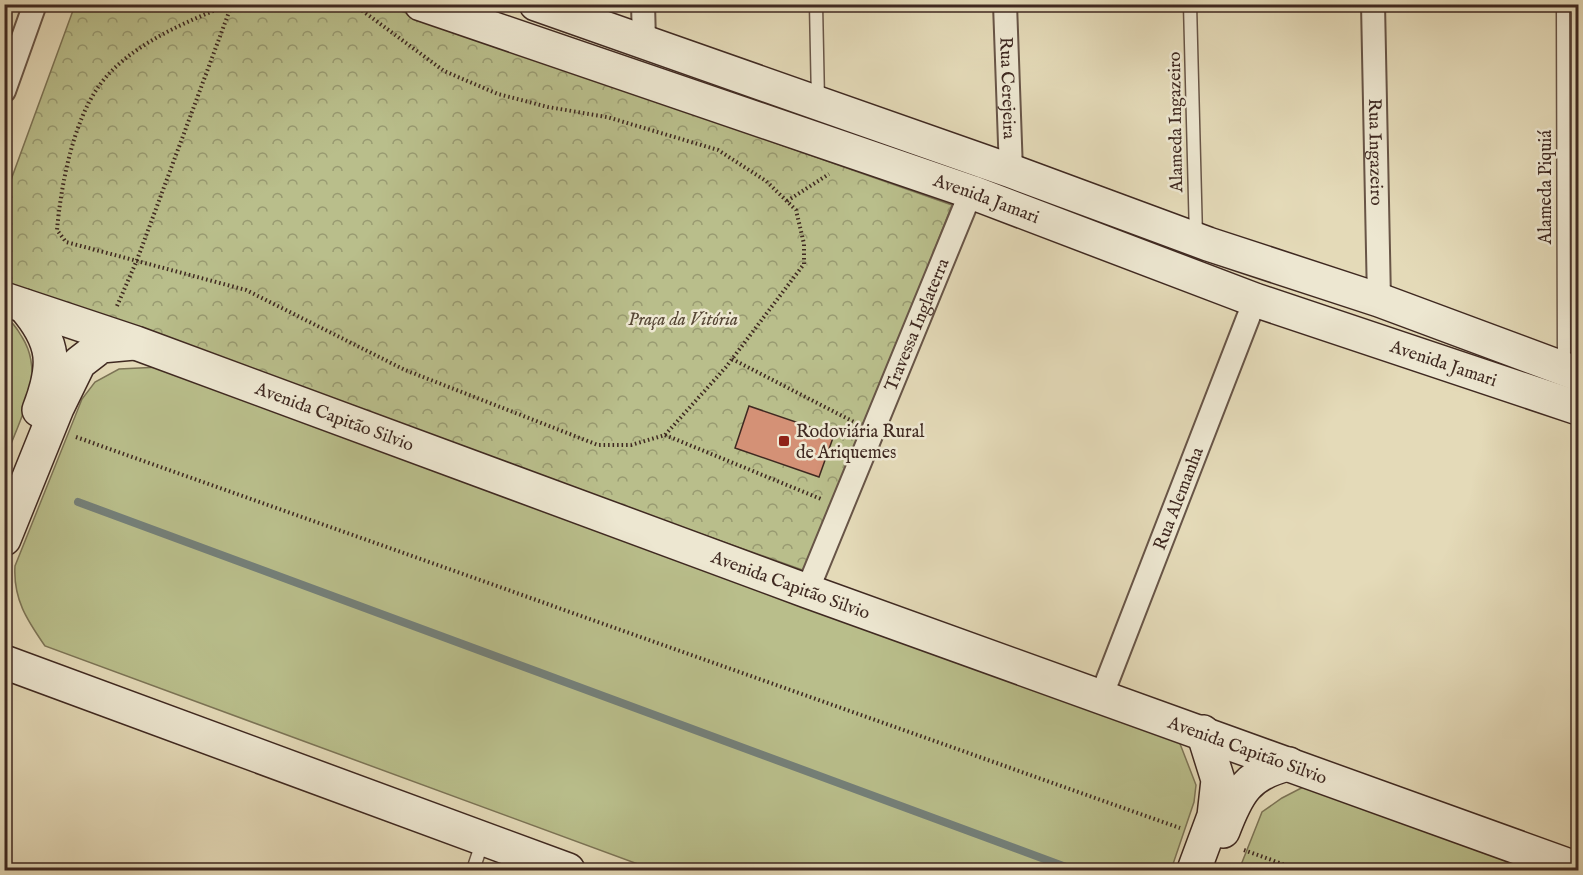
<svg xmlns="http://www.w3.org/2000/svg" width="1583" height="875" viewBox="0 0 1583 875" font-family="'IM FELL English',serif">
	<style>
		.grass { fill: #b9be8b; stroke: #7c7456; stroke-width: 1.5 }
		.park { fill: url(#park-crowns); stroke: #7c7456; stroke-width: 1.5 }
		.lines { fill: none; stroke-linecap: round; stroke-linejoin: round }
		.stream { stroke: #74807a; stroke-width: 8 }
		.building { fill: #d49176; stroke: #3f2921; stroke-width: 1.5 }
		.service-casing { stroke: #685547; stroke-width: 15 }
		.minor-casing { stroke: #685547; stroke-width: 26 }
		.secondary-casing { stroke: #3f2921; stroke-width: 36 }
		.path { stroke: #3f2921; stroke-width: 4; stroke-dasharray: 1.5 3; stroke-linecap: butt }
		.service { stroke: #ede7d1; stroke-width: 12 }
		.minor { stroke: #ede7d1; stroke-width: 22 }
		.secondary { stroke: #ede7d1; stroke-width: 33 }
		.poi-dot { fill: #8f2418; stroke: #ede7d1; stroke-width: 2 }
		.labels { text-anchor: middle; stroke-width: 5; stroke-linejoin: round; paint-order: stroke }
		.street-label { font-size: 18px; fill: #3f2921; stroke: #ede7d1 }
		.park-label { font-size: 18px; font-style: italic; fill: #574736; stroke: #ede7d1 }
		.poi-label { font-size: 18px; fill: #3f2921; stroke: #ede7d1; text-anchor: start }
	</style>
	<defs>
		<pattern id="park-crowns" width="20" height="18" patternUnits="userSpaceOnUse" patternTransform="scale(1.5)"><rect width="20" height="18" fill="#b9be8b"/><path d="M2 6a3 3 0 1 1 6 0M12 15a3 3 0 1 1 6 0" fill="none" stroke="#989a71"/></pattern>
	</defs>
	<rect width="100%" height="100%" fill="#e4dab8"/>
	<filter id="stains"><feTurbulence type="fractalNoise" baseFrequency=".00333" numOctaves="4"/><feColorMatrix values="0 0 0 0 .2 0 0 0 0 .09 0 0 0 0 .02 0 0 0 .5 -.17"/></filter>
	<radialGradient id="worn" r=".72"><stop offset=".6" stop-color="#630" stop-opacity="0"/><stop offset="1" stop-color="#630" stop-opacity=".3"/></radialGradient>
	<g class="grass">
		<path d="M5 317C12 321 18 330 22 337 47 377 19 420 5 459Z"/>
		<path d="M160 367 1177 736 1196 785 1194 802 1171 870H654L45 646C27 620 13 599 15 566L82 399 95 382 119 369Z"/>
		<polygon points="1307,785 1556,870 1239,870 1262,812 1282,798"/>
	</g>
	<polygon class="park" points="381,4 952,205 808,572 121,328 5,283 4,199 75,5"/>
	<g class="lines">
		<polyline class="stream" points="78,502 1074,870"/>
	</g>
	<polygon class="building" points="749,406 834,435 819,477 735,448"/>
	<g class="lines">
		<g class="service-casing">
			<g id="service">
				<polyline points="816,4 818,101"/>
				<polyline points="1190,4 1196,237"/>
				<polyline points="1563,4 1564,367"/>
				<polyline points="473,870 483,840"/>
			</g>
		</g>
		<g class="minor-casing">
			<g id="minor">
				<polyline points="643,4 644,41"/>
				<path id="s1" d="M1005 4 1011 171"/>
				<path id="s2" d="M1373 4 1379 300"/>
				<polyline points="4,91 35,4"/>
				<path id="s3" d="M807 591 971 192"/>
				<path id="s4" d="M1101 697 1255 300"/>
			</g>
		</g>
		<g class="secondary-casing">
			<g id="secondary">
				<path id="s5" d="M421 4 971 192 1255 300 1578 408"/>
				<polyline points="536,4 1011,171 1208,244 1379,300 1578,374"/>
				<path id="s6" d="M4 299 136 343 807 591 1578 869"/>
				<path d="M24 306C56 343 56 366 39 410"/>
				<polyline points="4,539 57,408 79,363 101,346 134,343"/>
				<polyline points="4,662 568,870"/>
				<path d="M1223 831C1237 794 1247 773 1289 764"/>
				<polyline points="1194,870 1214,816 1218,780 1203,732"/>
			</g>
		</g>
		<g class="path">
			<path d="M230 4C186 22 128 45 99 86 73 122 61 185 57 230L66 242 246 290 405 370 598 445H631L665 435 726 367 804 264V244L796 210 766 181 718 150 607 117 548 107 498 94 444 71 356 6 349 4"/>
			<polyline points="787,201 829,174"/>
			<polyline points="117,306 137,260 232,4"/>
			<polyline points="732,359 854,422"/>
			<polyline points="665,435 821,499"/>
			<polyline points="76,437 1180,828"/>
			<polyline points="1244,850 1299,870"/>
		</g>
		<use href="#service" class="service"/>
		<use href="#minor" class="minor"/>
		<use href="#secondary" class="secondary"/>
	</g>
	<rect class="poi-dot" x="778" y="435" width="12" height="12" rx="3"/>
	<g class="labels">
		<g class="street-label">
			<text dy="6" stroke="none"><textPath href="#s1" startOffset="84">Rua Cerejeira</textPath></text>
			<text transform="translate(1175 122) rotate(-91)" y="6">Alameda Ingazeiro</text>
			<text dy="6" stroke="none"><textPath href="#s2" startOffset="148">Rua Ingazeiro</textPath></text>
			<text transform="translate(1545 187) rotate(-90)" y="6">Alameda Piquiá</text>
			<text dy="6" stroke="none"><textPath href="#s5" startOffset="598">Avenida Jamari</textPath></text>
			<text dy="6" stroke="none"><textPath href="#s3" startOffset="288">Travessa Inglaterra</textPath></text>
			<text dy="6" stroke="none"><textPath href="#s5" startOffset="1084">Avenida Jamari</textPath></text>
			<text dy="6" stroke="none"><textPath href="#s6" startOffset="351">Avenida Capitão Silvio</textPath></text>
			<text dy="6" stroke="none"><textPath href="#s4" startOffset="213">Rua Alemanha</textPath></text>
			<text dy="6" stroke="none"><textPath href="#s6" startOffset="837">Avenida Capitão Silvio</textPath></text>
			<text dy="6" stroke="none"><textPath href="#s6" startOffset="1323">Avenida Capitão Silvio</textPath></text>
		</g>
		<g class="park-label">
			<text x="683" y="325">Praça da Vitória</text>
		</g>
		<g class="poi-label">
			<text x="796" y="437">Rodoviária Rural<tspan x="796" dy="21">de Ariquemes</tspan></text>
		</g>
	</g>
	<rect width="1583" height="875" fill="none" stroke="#e4dab8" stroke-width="24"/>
	<rect x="6" y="6" width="1571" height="863" fill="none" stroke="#3f2921" stroke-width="3"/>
	<rect x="12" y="12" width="1559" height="851" fill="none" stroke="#3f2921" stroke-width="1.5"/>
	<rect width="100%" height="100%" filter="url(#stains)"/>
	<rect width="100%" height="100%" fill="url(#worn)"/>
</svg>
